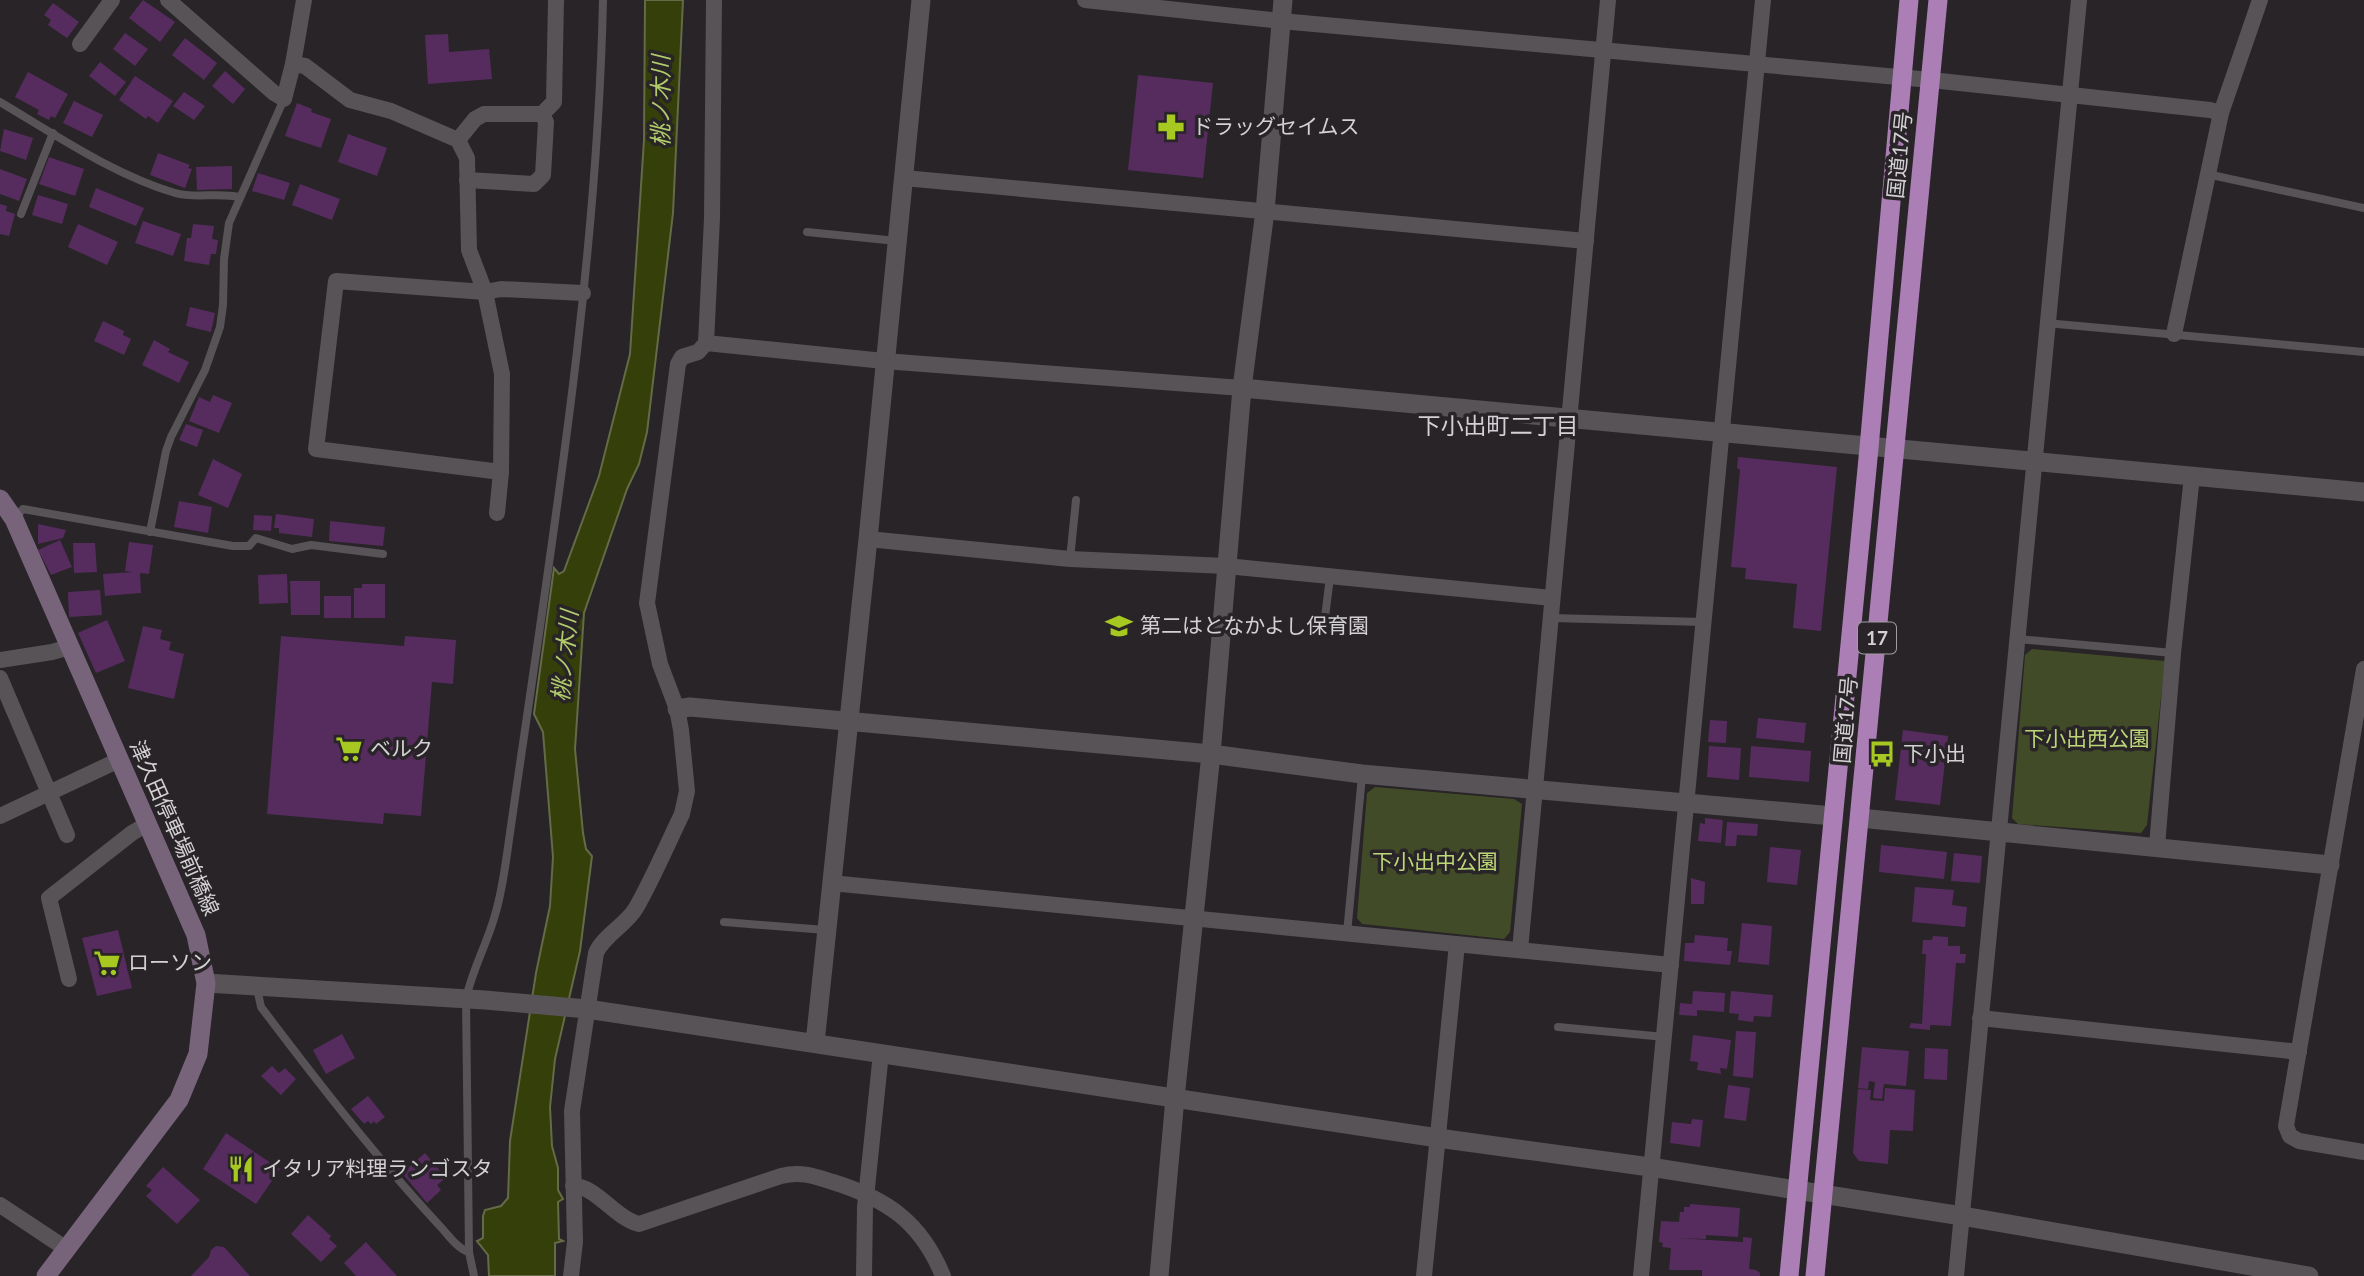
<svg xmlns="http://www.w3.org/2000/svg" width="2364" height="1276" viewBox="0 0 2364 1276" font-family="Lato,'Noto Sans JP',sans-serif">
	<style>
		.green { fill: #414b27 }
		.water { fill: #343f09; stroke: #646b46; stroke-width: 2 }
		.building { fill: #562c5e }
		.lines { fill: none; stroke-linecap: round; stroke-linejoin: round }
		.service { stroke: #575357; stroke-width: 8 }
		.minor { stroke: #575357; stroke-width: 16 }
		.tertiary { stroke: #575357; stroke-width: 19 }
		.secondary { stroke: #77637a; stroke-width: 19 }
		.trunk { stroke: #ac7eb6; stroke-width: 19 }
		.labels { text-anchor: middle; stroke-width: 7; stroke-linejoin: round; paint-order: stroke }
		.shield { fill: #282428; stroke: #a09da0; stroke-width: 2 }
		.shield-label { font-size: 19px; font-weight: bold; fill: #d3d1d3 }
		.poi-label { font-size: 21px; fill: #d3d1d3; stroke: #282428; text-anchor: start }
		.street-label { font-size: 21px; fill: #d3d1d3; stroke: #282428 }
		.park-label { font-size: 21px; fill: #bdd676; stroke: #282428 }
		.water-label { font-size: 23px; font-style: italic; fill: #b1cb6b; stroke: #282428 }
		.neighbourhood-label { font-size: 23px; fill: #d4d0d5; stroke: #282428 }
	</style>
	<rect width="100%" height="100%" fill="#282428"/>
	<g class="green">
		<polygon points="2032,649 2165,661 2147,825 2141,833 2018,824 2012,818 2025,655"/>
		<polygon points="1375,787 1514,799 1522,804 1510,932 1504,939 1362,924 1357,918 1367,793"/>
	</g>
	<polygon class="water" points="645,0 683,0 673,213 647,432 639,464 627,489 584,613 575,749 583,833 586,849 592,856 580,951 555,1059 550,1107 552,1146 558,1168 558,1190 563,1199 558,1202 559,1239 563,1241 555,1243 555,1276 489,1276 488,1255 477,1241 483,1238 483,1216 485,1210 501,1206 508,1198 510,1141 536,973 550,906 553,857 543,732 534,714 554,568 559,574 564,571 599,476 630,354 644,140"/>
	<g class="building">
		<polygon points="143,0 175,22 160,42 129,18"/>
		<polygon points="53,3 79,22 67,38 48,25 51,20 44,15"/>
		<polygon points="125,33 148,49 135,66 113,49"/>
		<polygon points="448,34 449,52 489,49 492,79 428,84 425,35"/>
		<polygon points="185,38 217,63 204,80 172,55"/>
		<polygon points="100,62 126,82 115,96 89,76"/>
		<polygon points="225,71 245,89 233,104 212,86"/>
		<polygon points="28,72 68,94 55,118 51,116 49,120 37,114 39,110 15,97"/>
		<polygon points="1138,75 1213,83 1203,178 1128,170"/>
		<polygon points="135,76 173,101 158,123 148,116 146,119 119,100"/>
		<polygon points="184,92 205,106 194,120 173,106"/>
		<polygon points="74,101 103,115 92,137 63,123"/>
		<polygon points="297,103 312,109 311,112 331,119 321,148 285,136"/>
		<polygon points="4,129 33,138 26,160 0,151"/>
		<polygon points="348,134 387,148 377,176 338,162"/>
		<polygon points="158,153 190,165 188,168 192,169 185,188 150,175"/>
		<polygon points="49,157 84,169 75,196 39,184"/>
		<polygon points="232,166 232,189 197,190 196,167"/>
		<polygon points="0,169 27,179 19,201 0,194"/>
		<polygon points="258,173 290,183 284,200 252,191"/>
		<polygon points="300,184 340,199 332,220 292,205"/>
		<polygon points="96,188 144,208 136,226 89,207"/>
		<polygon points="38,195 68,204 62,224 32,215"/>
		<polygon points="0,204 7,206 6,211 15,214 9,236 0,234"/>
		<polygon points="143,221 181,234 173,256 135,243"/>
		<polygon points="78,224 118,242 107,265 68,247"/>
		<polygon points="193,224 214,226 212,239 218,240 216,254 211,254 209,265 184,261 187,238 191,238"/>
		<polygon points="190,307 215,313 211,332 186,326"/>
		<polygon points="103,321 124,331 123,335 131,339 124,355 94,341"/>
		<polygon points="154,340 170,349 168,352 189,362 179,383 142,365"/>
		<polygon points="213,395 232,403 219,433 189,421 199,397 210,402"/>
		<polygon points="186,424 203,430 197,447 179,440"/>
		<polygon points="1738,457 1837,467 1821,631 1793,628 1797,584 1745,579 1746,568 1731,567 1740,470 1737,468"/>
		<polygon points="213,459 242,474 228,508 198,495"/>
		<polygon points="179,501 212,507 208,533 174,527"/>
		<polygon points="276,514 314,519 312,537 279,533 279,528 274,528"/>
		<polygon points="254,515 272,516 271,531 253,530"/>
		<polygon points="330,521 385,527 383,546 329,541"/>
		<polygon points="38,524 66,530 63,538 38,544"/>
		<polygon points="60,540 72,567 51,575 38,550"/>
		<polygon points="129,542 153,545 149,574 140,573 141,593 105,596 103,574 133,572 125,571"/>
		<polygon points="73,543 95,543 97,572 74,573"/>
		<polygon points="287,574 288,603 259,604 258,575"/>
		<polygon points="290,581 320,581 320,615 291,615"/>
		<polygon points="362,584 385,584 385,618 354,618 354,588 362,588"/>
		<polygon points="100,590 102,615 69,617 68,592"/>
		<rect x="324" y="596" width="27" height="22"/>
		<polygon points="107,620 125,661 96,673 78,633"/>
		<polygon points="143,626 162,630 160,639 171,642 169,650 184,654 174,699 128,688"/>
		<polygon points="281,636 404,646 405,636 456,640 453,684 432,682 421,816 384,813 383,824 267,814"/>
		<polygon points="1758,718 1806,723 1804,743 1756,738"/>
		<polygon points="1710,720 1727,721 1726,743 1708,742"/>
		<polygon points="1903,730 1948,736 1940,805 1895,800"/>
		<polygon points="1709,746 1741,748 1739,780 1707,777"/>
		<polygon points="1751,746 1811,751 1809,782 1749,777"/>
		<polygon points="1705,818 1723,820 1721,843 1698,841 1700,823 1705,824"/>
		<polygon points="1727,822 1758,824 1757,836 1737,835 1736,846 1725,846"/>
		<polygon points="1881,845 1947,852 1944,879 1879,872"/>
		<polygon points="1770,847 1801,850 1797,885 1767,882"/>
		<polygon points="1954,853 1982,856 1980,883 1951,881"/>
		<polygon points="1691,878 1705,882 1704,904 1691,904"/>
		<polygon points="1915,887 1954,890 1952,905 1967,907 1965,927 1912,922"/>
		<polygon points="1742,923 1772,926 1769,965 1738,962"/>
		<polygon points="118,930 132,988 97,996 82,938"/>
		<polygon points="1695,935 1728,938 1727,951 1732,951 1730,965 1684,961 1685,943 1694,943"/>
		<polygon points="1933,936 1948,937 1948,946 1960,946 1960,954 1966,954 1965,963 1956,963 1951,1026 1930,1025 1930,1030 1909,1028 1911,1023 1922,1024 1926,954 1922,954 1923,940 1932,940"/>
		<polygon points="1693,991 1725,993 1724,1012 1697,1010 1697,1016 1679,1015 1680,1003 1692,1004"/>
		<polygon points="1731,991 1773,995 1771,1017 1754,1016 1753,1022 1738,1020 1739,1014 1729,1013"/>
		<polygon points="1736,1031 1756,1032 1753,1078 1733,1076"/>
		<polygon points="342,1034 355,1058 326,1074 313,1050"/>
		<polygon points="1693,1035 1731,1040 1727,1069 1720,1068 1721,1074 1697,1070 1698,1062 1690,1061"/>
		<polygon points="1862,1047 1909,1051 1906,1086 1884,1084 1882,1099 1873,1098 1875,1082 1869,1081 1868,1089 1858,1088"/>
		<polygon points="1925,1048 1948,1049 1947,1080 1924,1079"/>
		<polygon points="272,1066 279,1073 285,1068 296,1079 281,1095 261,1076"/>
		<polygon points="1728,1085 1750,1088 1746,1121 1724,1118"/>
		<polygon points="1885,1088 1915,1090 1913,1131 1890,1130 1888,1164 1859,1161 1853,1153 1858,1089 1871,1090 1870,1100 1884,1101"/>
		<polygon points="368,1096 385,1117 376,1124 374,1121 371,1124 368,1121 364,1124 351,1109"/>
		<polygon points="1692,1119 1703,1120 1700,1147 1670,1143 1672,1122 1691,1124"/>
		<polygon points="226,1133 280,1169 256,1204 203,1169"/>
		<polygon points="425,1153 446,1178 437,1185 441,1190 427,1203 402,1173"/>
		<polygon points="163,1167 200,1200 177,1224 146,1196 152,1190 146,1186"/>
		<polygon points="1690,1204 1740,1208 1738,1237 1706,1235 1706,1239 1675,1238 1743,1242 1743,1237 1752,1238 1749,1269 1756,1270 1760,1273 1760,1276 1702,1276 1702,1270 1669,1270 1671,1248 1662,1247 1663,1243 1659,1242 1661,1221 1679,1222 1680,1212 1684,1212 1684,1207 1690,1207"/>
		<polygon points="308,1215 331,1236 329,1239 337,1246 321,1262 291,1234"/>
		<polygon points="366,1242 397,1276 356,1276 344,1263"/>
		<polygon points="216,1246 224,1247 250,1276 191,1276 209,1257 211,1250"/>
	</g>
	<g class="lines">
		<g class="service">
			<path d="M0 102C56 135 112 174 175 193 196 199 218 192 239 197"/>
			<polyline points="2207,174 2364,208"/>
			<polyline points="21,214 53,133"/>
			<polyline points="807,232 897,241"/>
			<polyline points="2046,323 2364,352"/>
			<polyline points="14,519 23,509 233,546 249,546 256,538 292,549 311,545 383,554"/>
			<polyline points="150,532 166,451 171,437 205,370 220,327 223,305 224,259 229,223 284,99"/>
			<polyline points="1070,559 1076,500"/>
			<polyline points="1552,618 1703,622"/>
			<polyline points="1323,633 1330,577"/>
			<polyline points="2017,639 2173,653"/>
			<polyline points="724,922 826,930"/>
			<polyline points="1347,933 1362,776"/>
			<path d="M257 988 261 1007C317 1081 375 1156 438 1224 447 1233 457 1249 469 1252"/>
			<polyline points="1558,1027 1665,1037"/>
			<path d="M474 1276 469 1252 466 999C472 970 487 944 495 915 503 889 506 860 510 833 549 559 597 278 603 0"/>
		</g>
		<g class="minor">
			<polyline points="168,0 274,93 284,99 293,64 304,0"/>
			<polyline points="1085,0 1281,21 1931,80 2210,110 2221,113"/>
			<polyline points="80,44 112,0"/>
			<polyline points="293,64 305,66 350,100 391,111 458,140 467,158 469,250 485,292 502,374 501,472 497,513"/>
			<polyline points="458,140 475,119 484,114 542,114 554,102 556,0"/>
			<polyline points="904,178 1586,241"/>
			<polyline points="467,180 534,184 543,175 546,122 542,114"/>
			<polyline points="2174,334 2221,113 2260,0"/>
			<polyline points="706,343 884,361 1242,388"/>
			<polyline points="501,472 316,449 336,281 485,292 501,289 583,293"/>
			<polyline points="868,539 1070,559 1226,566 1552,598"/>
			<polyline points="0,660 52,652 70,647"/>
			<polyline points="2364,669 2286,1126 2290,1136 2299,1141 2364,1152"/>
			<polyline points="0,678 67,835"/>
			<polyline points="0,816 119,760"/>
			<polyline points="2157,846 2173,653 2192,476"/>
			<polyline points="831,883 1671,965"/>
			<polyline points="1520,950 1608,0"/>
			<polyline points="69,979 49,898 132,833 147,824"/>
			<polyline points="1980,1018 2299,1052"/>
			<path d="M573 1186C595 1185 616 1219 639 1224L781 1176C801 1171 814 1176 833 1182 887 1199 921 1222 943 1276"/>
			<polyline points="0,1205 65,1248"/>
			<path d="M571 1276 575 1242 572 1111 596 953C603 936 626 925 636 908 653 878 667 845 682 814L687 791 681 730 677 709 660 664 647 603 678 364 682 357 698 352 706 343 712 218 714 0"/>
			<polyline points="864,1276 865,1207 881,1053"/>
			<polyline points="1424,1276 1457,944"/>
			<polyline points="1641,1276 1763,0"/>
			<polyline points="1956,1276 2079,0"/>
		</g>
		<g class="tertiary">
			<polyline points="1242,388 2364,492"/>
			<polyline points="677,709 690,707 1211,754 1362,774 1833,816"/>
			<polyline points="1860,818 2330,865"/>
			<polyline points="206,983 485,1000 587,1009 1438,1138 1650,1167 1962,1216 2309,1276"/>
			<polyline points="815,1043 868,539 921,0"/>
			<polyline points="1159,1276 1175,1098 1211,754 1242,388 1265,211 1283,0"/>
		</g>
		<polyline class="secondary" points="0,499 14,519 196,935 206,983 198,1054 179,1100 46,1276"/>
		<g class="trunk">
			<polyline points="1789,1276 1869,448 1909,0"/>
			<polyline points="1815,1276 1938,0"/>
		</g>
	</g>
	<defs>
		<g id="pharmacy-bare" transform="scale(2.1)"><path d="M-2-6h4v4h4v4h-4v4h-4v-4h-4v-4h4Z" fill="#a6c821" stroke="#282428" stroke-width="2.5" paint-order="stroke"/></g>
		<g id="school-bare" transform="scale(2.1)"><path d="M0-5L7-2L0 1L-7-2ZM-4 1L0 2.5L4 1V4Q0 6-4 4Z" fill="#a6c821" stroke="#282428" stroke-width="2.5" paint-order="stroke"/></g>
		<g id="supermarket-bare" transform="scale(2.1)"><path d="M-6-5.5h2.5l.6 2H6L4.5 2H-2.5L-4.4-4H-6ZM-1.5 3.2a1.3 1.3 0 1 0 .1 0ZM3 3.2a1.3 1.3 0 1 0 .1 0Z" fill="#a6c821" stroke="#282428" stroke-width="2.5" paint-order="stroke"/></g>
		<g id="bus-bare" transform="scale(2.1)"><path d="M-5-6H5V4H4V6H2V4H-2V6H-4V4H-5ZM-3.5-4V0h7V-4ZM-3.5 1.2v1.5H-2V1.2ZM2 1.2v1.5H3.5V1.2Z" fill="#a6c821" stroke="#282428" stroke-width="2.5" paint-order="stroke"/></g>
		<g id="restaurant-bare" transform="scale(2.1)"><path d="M-5-6h1v4h1v-4h1v4h1v-4h1v5L-1.5 .5V6h-2V.5L-5-1ZM5-6V6H3V1.5H1.5Q1.5-4 5-6Z" fill="#a6c821" stroke="#282428" stroke-width="2.5" paint-order="stroke"/></g>
	</defs>
	<g fill-rule="evenodd">
		<use href="#pharmacy-bare" x="1171" y="127"/>
		<use href="#school-bare" x="1119" y="626"/>
		<use href="#supermarket-bare" x="349" y="749"/>
		<use href="#bus-bare" x="1882" y="754"/>
		<use href="#supermarket-bare" x="107" y="963"/>
		<use href="#restaurant-bare" x="241" y="1169"/>
	</g>
	<g class="labels">
		<rect class="shield" x="1858" y="622.5" width="38" height="31" rx="5"/>
		<g class="shield-label">
			<text x="1877" y="645">17</text>
		</g>
		<g class="poi-label">
			<text x="1192" y="134">ドラッグセイムス</text>
			<text x="1140" y="633">第二はとなかよし保育園</text>
			<text x="370" y="756">ベルク</text>
			<text x="1903" y="761">下小出</text>
			<text x="128" y="970">ローソン</text>
			<text x="262" y="1176">イタリア料理ランゴスタ</text>
		</g>
		<g class="street-label">
			<text transform="translate(1900 155) rotate(-84)" y="7">国道17号</text>
			<text transform="translate(1846 720) rotate(-85)" y="7">国道17号</text>
			<text transform="translate(174 828) rotate(66)" y="7">津久田停車場前橋線</text>
		</g>
		<g class="park-label">
			<text x="2087" y="746">下小出西公園</text>
			<text x="1435" y="869">下小出中公園</text>
		</g>
		<g class="water-label">
			<text transform="translate(661 101) rotate(-90)" y="8">桃ノ木川</text>
			<text transform="translate(565 656) rotate(-84)" y="8">桃ノ木川</text>
		</g>
		<g class="neighbourhood-label">
			<text x="1498" y="434">下小出町二丁目</text>
		</g>
	</g>
</svg>
